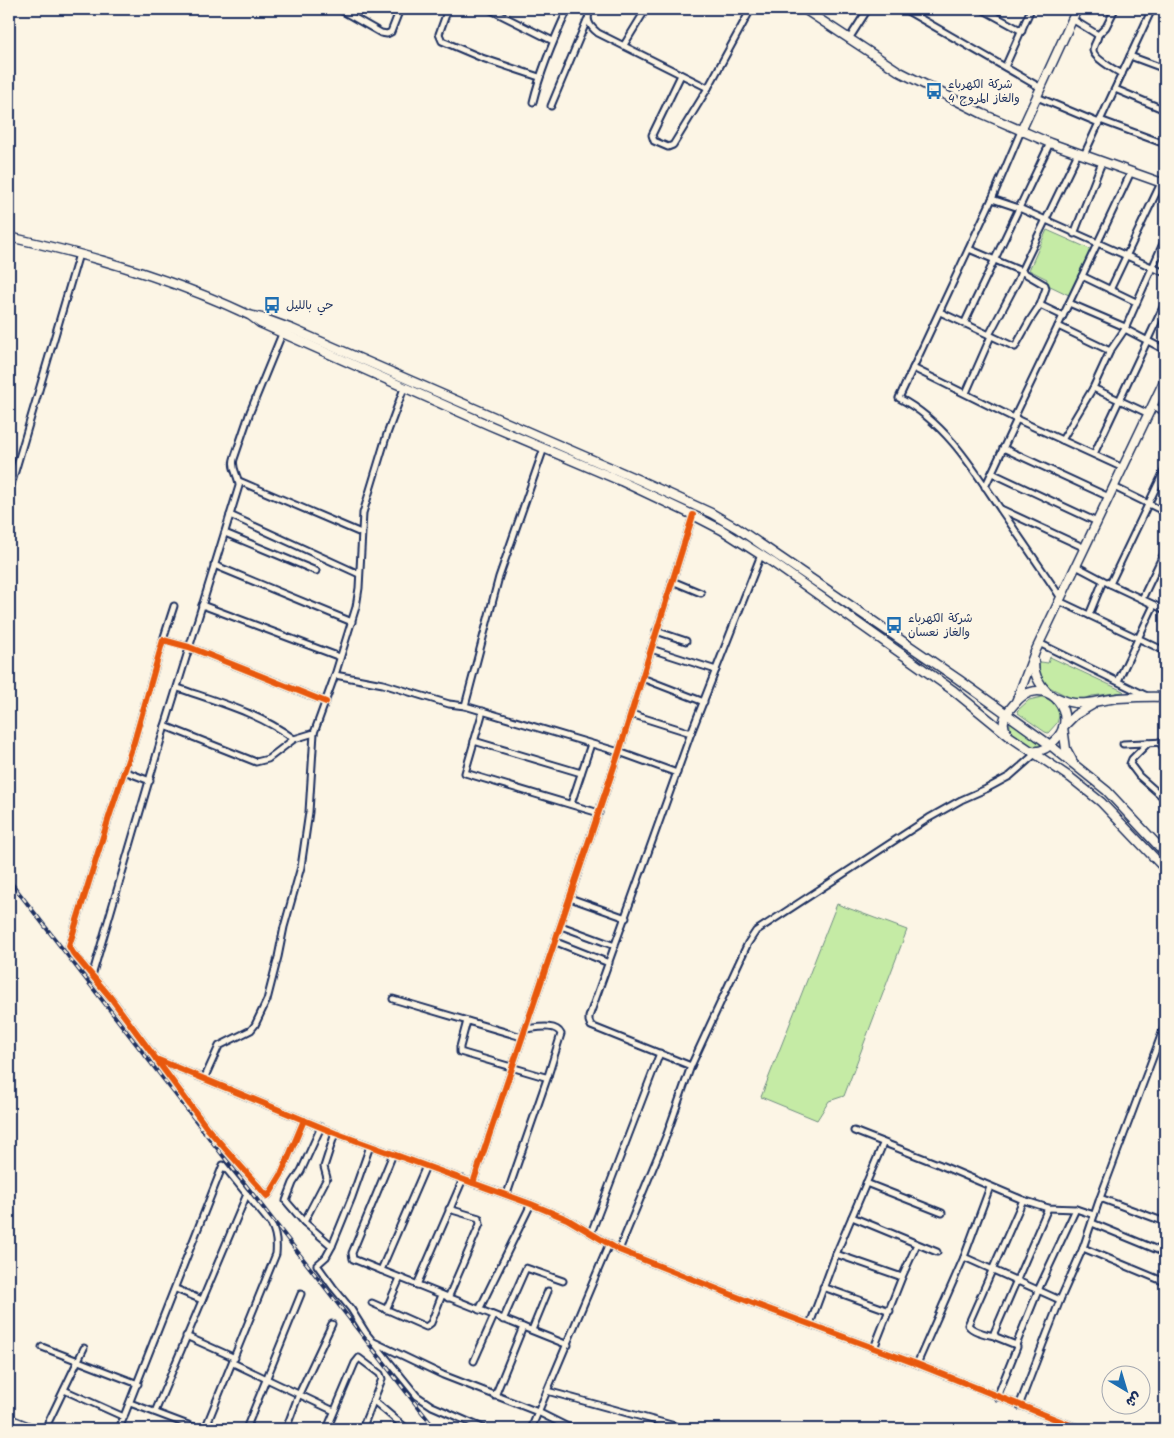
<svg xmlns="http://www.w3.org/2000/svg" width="1174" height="1438" viewBox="0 0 1174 1438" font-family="Kalam,'Playpen Sans Arabic',sans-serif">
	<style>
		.green { fill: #c5eba5; stroke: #708d82 }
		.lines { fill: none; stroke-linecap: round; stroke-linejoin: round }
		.street-casing { stroke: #1b2f5e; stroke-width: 9 }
		.secondary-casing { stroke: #1b2f5e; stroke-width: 11 }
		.street { stroke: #fcf5e5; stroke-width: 5 }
		.secondary { stroke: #fcf5e5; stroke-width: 8 }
		.rail-casing { stroke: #1b2f5e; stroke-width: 4 }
		.rail { stroke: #fcf5e5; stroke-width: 2; stroke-dasharray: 5.5; stroke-linecap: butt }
		.cycleway-casing { stroke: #fcf5e5; stroke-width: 9 }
		.cycleway { stroke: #e8590c; stroke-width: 6 }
		.labels { text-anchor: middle; stroke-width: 4.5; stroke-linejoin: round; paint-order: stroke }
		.poi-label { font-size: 12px; fill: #1b2f5e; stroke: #fcf5e5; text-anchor: start }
	</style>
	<rect width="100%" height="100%" fill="#fcf5e5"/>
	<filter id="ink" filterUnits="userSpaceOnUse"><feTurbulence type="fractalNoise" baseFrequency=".02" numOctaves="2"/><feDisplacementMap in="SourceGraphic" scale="10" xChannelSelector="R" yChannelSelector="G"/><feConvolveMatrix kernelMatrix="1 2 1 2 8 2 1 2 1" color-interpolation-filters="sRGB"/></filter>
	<g filter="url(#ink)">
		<g class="green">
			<polygon points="1047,230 1092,250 1071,296 1046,284 1047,279 1029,270"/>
			<polygon points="1050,657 1123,691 1124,692 1092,696 1084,699 1071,698 1047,686 1040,675 1039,665 1041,662 1048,663"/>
			<polygon points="1042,697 1054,702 1060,713 1057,723 1048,733 1045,732 1018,713 1017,711 1029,700"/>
			<path d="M1010 722 1040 742V745L1035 747C1024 745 1008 735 1010 722Z"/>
			<polygon points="837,904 907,930 844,1096 829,1101 817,1120 761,1097"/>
		</g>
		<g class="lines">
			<g class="street-casing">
				<g id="street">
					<polyline points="339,9 381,33 387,34 391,32 400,9"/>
					<polyline points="448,9 439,34 442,41 482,58 539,77"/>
					<polyline points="489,9 553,41"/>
					<path d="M591 9C585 19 589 26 598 33L708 88 751 9"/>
					<polyline points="904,9 1041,88"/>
					<polyline points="982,9 1022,31"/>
					<path d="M1072 19 1098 35C1098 40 1093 45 1093 50 1093 58 1115 70 1122 74"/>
					<polyline points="1098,35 1106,27 1115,9"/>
					<polyline points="849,39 868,9"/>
					<polyline points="624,45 646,9"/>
					<polyline points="1130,56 1165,69"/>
					<polyline points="1005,67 1031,9"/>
					<polyline points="681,75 652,135 654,141 668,147 673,145 708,88"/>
					<polyline points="1115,89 1165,110"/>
					<polyline points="1037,97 1099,123"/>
					<path d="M533 102C541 69 554 39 568 9"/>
					<polyline points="551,106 587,20"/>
					<polyline points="1100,120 1165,144"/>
					<path d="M1021 131 992 199 899 398C945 422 973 468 1001 510 1021 539 1041 568 1061 598"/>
					<polyline points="1084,155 1152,9"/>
					<polyline points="992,199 1019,208 1165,273"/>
					<polyline points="1074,234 1102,162"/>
					<polyline points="969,249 1021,271 1078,153"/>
					<polyline points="1082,276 1136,302"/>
					<polyline points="1110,290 1161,183"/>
					<polyline points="1069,303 1125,327"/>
					<polyline points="940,312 1015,347 1030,320 1040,305 1063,316"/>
					<polyline points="964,324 1050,143"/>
					<polyline points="1058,326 1110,351 1125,329 1165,350"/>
					<polyline points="1125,329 1165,239"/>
					<polyline points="989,335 1018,280 1021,271 1045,285 1046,288 1040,305"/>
					<polyline points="913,368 1014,418 1123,468"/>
					<polyline points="1093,388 1149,414"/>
					<polyline points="966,393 991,336"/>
					<polyline points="1153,406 1165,412"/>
					<polyline points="1014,418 1082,276 1131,172"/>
					<polyline points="1062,440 1093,388 1110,351"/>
					<polyline points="1003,448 1109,497"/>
					<polyline points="1094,454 1165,303"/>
					<polyline points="992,473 1097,522"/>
					<polyline points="239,481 361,533"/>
					<polyline points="985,487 1017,419"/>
					<polyline points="1114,487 1165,512"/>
					<polyline points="9,492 79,254"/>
					<polyline points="1001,509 1085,548"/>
					<polyline points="230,515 359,574"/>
					<polyline points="225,533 316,571"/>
					<polyline points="214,565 352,622"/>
					<polyline points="1076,566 1110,584 1165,610"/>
					<polyline points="672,581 701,593"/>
					<polyline points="1110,584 1165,469"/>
					<polyline points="1142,599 1165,551"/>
					<polyline points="1059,601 1165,651"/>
					<polyline points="202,605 340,657"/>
					<polyline points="1089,615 1103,581"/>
					<polyline points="656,631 686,641"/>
					<polyline points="163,640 174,606"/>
					<polyline points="1039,643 1147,696"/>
					<polyline points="651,649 716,670"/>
					<polyline points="335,675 383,684 449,704 465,706 619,752 677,773"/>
					<polyline points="642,678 704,702"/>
					<polyline points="1118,681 1154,605"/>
					<path d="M178 688C218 702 259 713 294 739"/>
					<polyline points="465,706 499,577 544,448"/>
					<polyline points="483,711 465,773 599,813"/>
					<polyline points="631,714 691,733"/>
					<path d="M165 726 239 486C239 476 231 469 234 459L250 412 282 334"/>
					<polyline points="474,741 581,773"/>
					<polyline points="1159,742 1165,749"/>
					<polyline points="1148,743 1132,759 1130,764 1139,776 1165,799"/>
					<polyline points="1123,744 1165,742"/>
					<polyline points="124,771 150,781"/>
					<polyline points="571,804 591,744"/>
					<polyline points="570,898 626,918"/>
					<polyline points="561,926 615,946"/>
					<polyline points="556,942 609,963"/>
					<polyline points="92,976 165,726 256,762 268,759 294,739 314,733"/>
					<polyline points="393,999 522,1037"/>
					<path d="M467 1021 460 1047V1052L545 1077 548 1076 561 1034C556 1023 536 1028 525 1029"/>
					<polyline points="156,1059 335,1133 531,1204 567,1219 619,1250 755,1304 917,1364 1080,1429"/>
					<polyline points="691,1066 591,1026 589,1021 589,1017 691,733 761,555"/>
					<polyline points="204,1079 219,1046 251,1030 255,1025 267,1000 278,957 284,927 301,867 309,812 314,733 335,675 356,607 359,588 363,513 387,434 404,388"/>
					<polyline points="304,1120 281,1175 269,1195 267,1196 207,1128 111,998 73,953 69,946 110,814 134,742 163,640 189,647 326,702"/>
					<polyline points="321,1127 301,1171 293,1183 286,1201 304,1222 332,1246"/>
					<polyline points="854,1131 938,1164 1023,1200 1048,1208 1076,1209 1094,1215"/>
					<polyline points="370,1146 352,1197 332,1246 326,1257 317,1265 333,1287 351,1309 366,1333 417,1396 432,1406 485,1429"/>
					<polyline points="393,1154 352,1253 353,1259 568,1345"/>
					<polyline points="473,1183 619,752 693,515"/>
					<polyline points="866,1183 942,1213"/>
					<polyline points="507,1194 548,1076"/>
					<polyline points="1100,1198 1165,1222"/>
					<polyline points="852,1217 937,1252"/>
					<polyline points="304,1222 327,1178 324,1167 335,1133"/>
					<polyline points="1092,1223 1165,1253"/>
					<polyline points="591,1233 660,1053"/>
					<polyline points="1083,1248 1165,1282"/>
					<polyline points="619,1250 667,1134 691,1066 748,943 756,931 929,818 961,800 986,789 1010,776 1035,754"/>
					<polyline points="836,1254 902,1277"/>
					<polyline points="964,1257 990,1187"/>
					<polyline points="381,1270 426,1166"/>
					<polyline points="417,1285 463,1179"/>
					<polyline points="823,1287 890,1311"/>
					<polyline points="176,1289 202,1300"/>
					<polyline points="448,1298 480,1224 479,1218 449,1209"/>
					<polyline points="372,1303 426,1327 431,1323 442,1295"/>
					<polyline points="386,1310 400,1278"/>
					<polyline points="479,1310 531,1204"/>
					<polyline points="503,1320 526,1268 563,1281"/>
					<polyline points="810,1324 836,1254 883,1144"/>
					<polyline points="532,1330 548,1291"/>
					<polyline points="186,1336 235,1358"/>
					<path d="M994 1336C986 1334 973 1332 968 1325L1023 1200"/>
					<polyline points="374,1342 443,1375 538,1412 572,1429"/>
					<polyline points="1016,1345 996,1337 994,1333 1048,1208"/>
					<polyline points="42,1347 138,1384"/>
					<polyline points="874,1348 902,1277 917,1244"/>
					<polyline points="474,1361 494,1316"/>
					<polyline points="233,1363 334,1411"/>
					<polyline points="917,1364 964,1257 1060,1300"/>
					<polyline points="64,1390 124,1417"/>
					<polyline points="547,1391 686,1429"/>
					<polyline points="495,1396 523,1327"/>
					<polyline points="997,1397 1017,1347 1016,1345 1040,1286 1076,1209"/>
					<polyline points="374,1401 407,1429"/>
					<polyline points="130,1403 199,1429"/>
					<polyline points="1019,1406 1060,1300 1083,1248 1100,1198 1165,1025"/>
					<polyline points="155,1412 247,1194"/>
					<polyline points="45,1429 84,1348"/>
					<path d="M119 1429 223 1165 271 1224C276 1233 277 1244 276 1254L205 1429"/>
					<polyline points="246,1429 301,1294"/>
					<polyline points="286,1429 299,1394 332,1324"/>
					<polyline points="327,1429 355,1363 359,1358 380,1374 382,1379 362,1429"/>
					<polyline points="531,1429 609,1244"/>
				</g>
			</g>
			<g class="secondary-casing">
				<g id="secondary">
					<polyline points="804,9 900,72 983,114 1050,143 1165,184"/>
					<polyline points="1021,131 1077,9"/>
					<path d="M9 237C91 255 173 279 249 315L262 318 292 329 639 480 711 513 737 528 958 679 1050 745 1107 791 1165 853"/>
					<polyline points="251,316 260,323 489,425 621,481 693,515 722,530 772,562 954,691 1009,736 1071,778 1101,802 1165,869"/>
					<path d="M1034 661C1033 674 1039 684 1048 693"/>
					<path d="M1058 698C1079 709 1097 700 1118 698 1134 697 1150 696 1165 697"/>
					<polyline points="1016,702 1035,652 1165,379"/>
					<path d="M1007 733C1001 724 1004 717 1010 709 1014 704 1019 698 1024 695 1051 679 1077 714 1058 737 1050 745 1044 753 1032 751"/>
					<polyline points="1072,760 1066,749 1063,727 1075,715 1092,705"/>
					<polyline points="9,1419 34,1429"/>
				</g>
			</g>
			<use href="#street" class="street"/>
			<use href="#secondary" class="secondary"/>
			<g class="rail-casing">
				<polyline id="rail" points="9,880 435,1429"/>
			</g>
			<use href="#rail" class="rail"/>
			<g class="cycleway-casing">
				<g id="cycleway">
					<polyline points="156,1059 335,1133 531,1204 567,1219 619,1250 755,1304 917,1364 1080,1429"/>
					<polyline points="304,1120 281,1175 269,1195 267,1196 207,1128 111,998 73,953 69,946 110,814 134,742 163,640 189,647 326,702"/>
					<polyline points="473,1183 619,752 693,515"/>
				</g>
			</g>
			<use href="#cycleway" class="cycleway"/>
		</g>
	</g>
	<defs>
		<g id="bus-bare" transform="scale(1.35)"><path d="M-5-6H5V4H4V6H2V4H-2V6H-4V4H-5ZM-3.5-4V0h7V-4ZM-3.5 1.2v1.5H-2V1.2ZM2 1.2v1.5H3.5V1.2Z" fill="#1f6fb2" stroke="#fcf5e5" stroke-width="2.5" paint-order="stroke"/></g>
	</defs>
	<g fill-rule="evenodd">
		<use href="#bus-bare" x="934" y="91"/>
		<use href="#bus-bare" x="272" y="305"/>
		<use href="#bus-bare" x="894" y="625"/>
	</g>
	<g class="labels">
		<g class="poi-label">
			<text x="948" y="88">شركة الكهرباء<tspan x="948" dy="14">والغاز المروج 4</tspan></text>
			<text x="286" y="309">حي بالليل</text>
			<text x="908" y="622">شركة الكهرباء<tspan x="908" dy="14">والغاز نعسان</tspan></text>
		</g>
	</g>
	<rect width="1174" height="1438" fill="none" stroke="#fcf5e5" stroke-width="30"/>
	<rect x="15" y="15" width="1144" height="1408" fill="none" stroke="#1b2f5e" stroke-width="2" filter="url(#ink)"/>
	<g transform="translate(1126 1390) rotate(142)"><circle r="24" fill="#fcf5e5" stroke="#a2a6af"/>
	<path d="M0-4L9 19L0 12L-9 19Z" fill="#1f6fb2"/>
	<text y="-8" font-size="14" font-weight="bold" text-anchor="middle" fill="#1b2f5e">ش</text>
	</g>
</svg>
